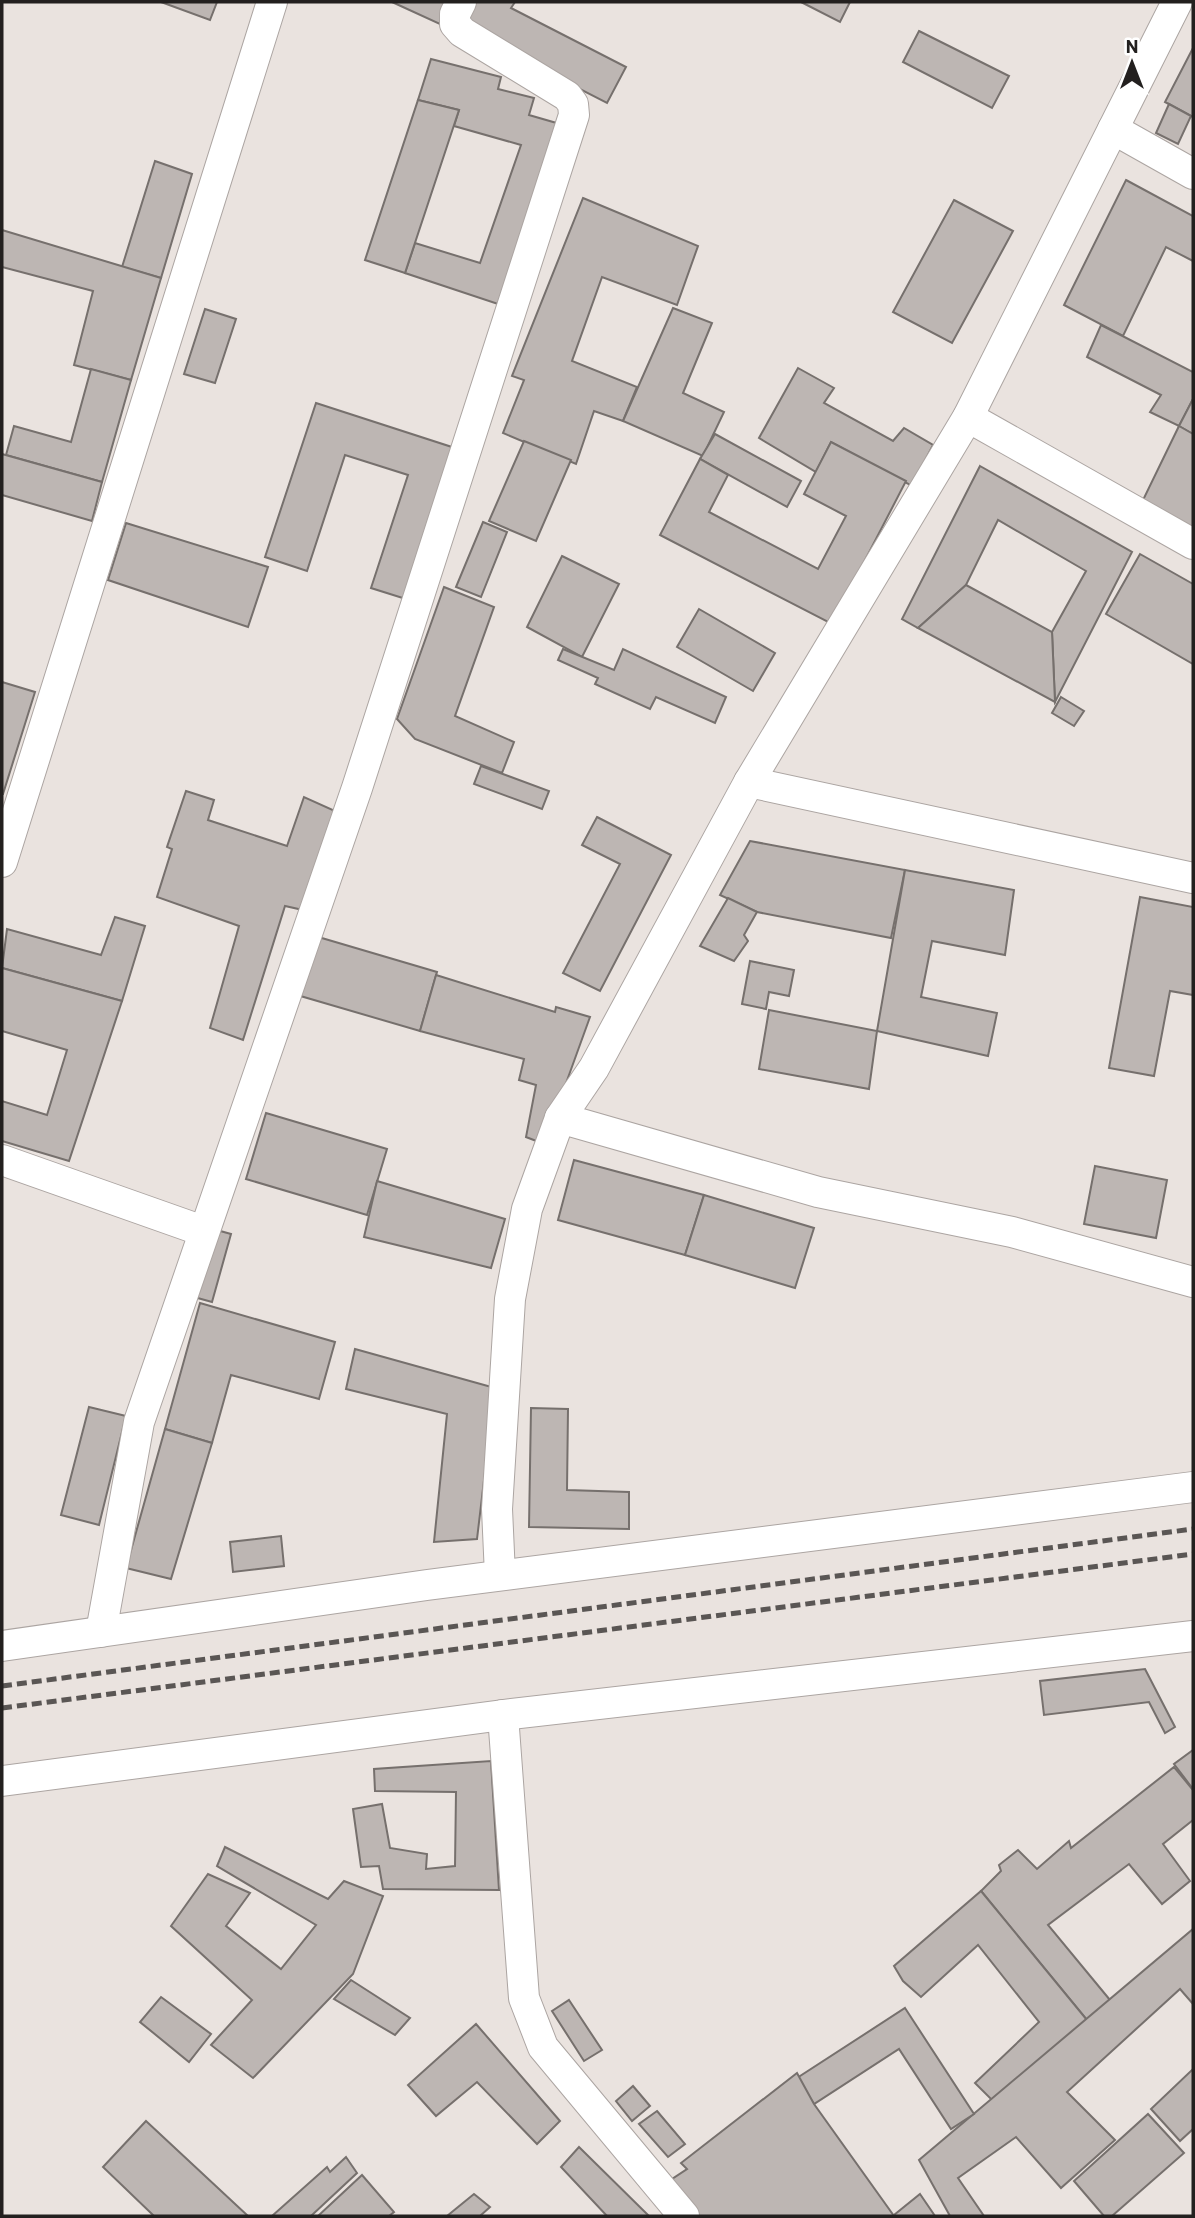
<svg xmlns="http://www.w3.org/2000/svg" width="1195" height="2218" viewBox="0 0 1195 2218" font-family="Barlow,sans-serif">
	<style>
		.building { fill: #bdb6b3; stroke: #76706d; stroke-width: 2 }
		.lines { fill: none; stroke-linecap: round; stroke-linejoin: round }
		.street-casing { stroke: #aca5a2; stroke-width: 32 }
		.street { stroke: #fff; stroke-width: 30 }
		.rail { stroke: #5a5654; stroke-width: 5; stroke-dasharray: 10 5; stroke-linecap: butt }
	</style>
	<rect width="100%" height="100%" fill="#eae3df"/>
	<g class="building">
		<polygon points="161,2 217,2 210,20"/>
		<polygon points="392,2 452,2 442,25"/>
		<polygon points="475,2 515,2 511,8 626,67 607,103 461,28"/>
		<polygon points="801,2 850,2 840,22"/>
		<polygon points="919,31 1009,76 992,108 903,62"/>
		<polygon points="1193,48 1193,117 1165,102"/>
		<polygon points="431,59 501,77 498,89 534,98 529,115 560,124 501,305 405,273 415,243 480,263 521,145 454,126 459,110 418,100"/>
		<polygon points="418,100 459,110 405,273 365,260"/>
		<polygon points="1169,104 1191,116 1178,144 1156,133"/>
		<polygon points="155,161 192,174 161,278 122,267"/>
		<polygon points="1126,180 1193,216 1193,261 1166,247 1123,336 1064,305"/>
		<polygon points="583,198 698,246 677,305 602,277 572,361 637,387 623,421 594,411 576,464 503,433 524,380 512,376"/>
		<polygon points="954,200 1013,231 952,343 893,312"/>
		<polygon points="2,230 161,278 131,380 74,365 93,291 2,267"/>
		<polygon points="673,308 712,323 683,393 724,412 703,456 623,421"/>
		<polygon points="205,309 236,319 215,383 184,374"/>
		<polygon points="1101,325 1193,372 1193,399 1179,426 1150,412 1161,395 1087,357"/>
		<polygon points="798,368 834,388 824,403 893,441 904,428 933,445 912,486 831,442 816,472 759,438"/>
		<polygon points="91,369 131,380 102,482 6,455 14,426 71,442"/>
		<polygon points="1193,399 1193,434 1179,426"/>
		<polygon points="316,403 458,449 409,600 371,588 408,475 345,455 307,571 265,557"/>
		<polygon points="1179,426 1193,434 1193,530 1143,500"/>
		<polygon points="715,434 801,481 787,507 700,459"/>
		<polygon points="524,441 571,460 536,541 489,521"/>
		<polygon points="831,442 906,481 832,624 660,535 700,459 728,475 709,512 818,569 846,516 804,494"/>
		<polygon points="2,454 102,482 92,521 2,495"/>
		<polygon points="980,466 1132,552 1055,702 1052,632 1086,571 998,520 966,585 918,628 902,619"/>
		<polygon points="483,522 507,532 481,597 456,587"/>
		<polygon points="126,523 268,567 248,627 108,580"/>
		<polygon points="1140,554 1193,584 1193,664 1106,614"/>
		<polygon points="562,556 619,584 582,657 527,627"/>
		<polygon points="966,585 1052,632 1055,702 918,628"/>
		<polygon points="444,587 494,607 455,716 514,742 502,773 415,739 397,719"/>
		<polygon points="699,609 775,653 753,691 677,647"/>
		<polygon points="563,649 614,670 623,649 726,697 715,723 656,697 650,709 595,684 598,678 558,660"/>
		<polygon points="2,682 35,692 3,794 2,794"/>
		<polygon points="1061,697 1084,711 1074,726 1052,713"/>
		<polygon points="481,766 549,791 542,809 474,784"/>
		<polygon points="186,791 214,800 208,820 287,846 304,797 335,811 303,910 285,906 243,1040 210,1028 239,926 157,897 172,849 167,847"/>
		<polygon points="597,817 671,855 600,991 563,973 620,864 582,845"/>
		<polygon points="750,841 905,870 891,938 757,912 720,895"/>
		<polygon points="905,870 1014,890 1005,955 932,941 921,997 997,1013 988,1056 877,1031"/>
		<polygon points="1140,897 1193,907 1193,995 1170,991 1154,1076 1109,1068"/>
		<polygon points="728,898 757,912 744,935 748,941 734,961 700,946"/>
		<polygon points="115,917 145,926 122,1001 2,968 7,929 101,955"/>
		<polygon points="315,936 437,972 420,1031 297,995"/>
		<polygon points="750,961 794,970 789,996 769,992 766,1009 742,1004"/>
		<polygon points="2,968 122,1001 69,1161 2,1141 2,1101 47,1115 67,1050 2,1031"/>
		<polygon points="436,975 555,1012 556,1007 590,1017 544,1144 526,1137 536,1085 519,1080 524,1059 420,1031"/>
		<polygon points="769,1010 877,1031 869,1089 759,1069"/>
		<polygon points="266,1113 387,1149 367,1215 246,1179"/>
		<polygon points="574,1160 704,1195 685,1255 558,1220"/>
		<polygon points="1095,1166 1167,1180 1156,1238 1084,1224"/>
		<polygon points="377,1181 505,1219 491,1268 364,1237"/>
		<polygon points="704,1195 814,1228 795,1288 685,1255"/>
		<polygon points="213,1229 231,1234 212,1302 194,1297"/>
		<polygon points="200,1303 335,1342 319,1399 231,1375 212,1443 165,1429"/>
		<polygon points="355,1349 495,1388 477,1539 434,1542 447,1414 346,1389"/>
		<polygon points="89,1407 126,1416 99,1525 61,1515"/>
		<polygon points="531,1408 568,1409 567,1490 629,1492 629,1529 529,1527"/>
		<polygon points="165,1429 212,1443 171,1579 126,1568"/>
		<polygon points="281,1536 284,1566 233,1572 230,1542"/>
		<polygon points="1145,1669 1175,1727 1165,1733 1149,1702 1044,1715 1040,1681"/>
		<polygon points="1193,1750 1193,1789 1174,1764"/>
		<polygon points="491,1761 499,1890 383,1889 379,1866 361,1867 353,1809 382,1804 390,1848 427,1854 426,1869 455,1866 456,1792 375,1791 374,1769"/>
		<polygon points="1174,1767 1193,1790 1193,1820 1163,1844 1190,1881 1162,1904 1129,1864 1048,1925 1110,2000 1087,2020 981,1891 1001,1871 999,1865 1018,1850 1037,1869 1069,1841 1071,1848"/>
		<polygon points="225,1847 328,1899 344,1881 383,1896 353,1974 253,2078 211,2045 252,2000 171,1926 208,1874 250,1893 226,1926 281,1969 316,1925 217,1866"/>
		<polygon points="981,1891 1087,2020 992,2100 975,2083 1039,2022 978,1945 921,1997 903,1981 894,1966"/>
		<polygon points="1193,1929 1193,2004 1180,1989 1067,2092 1115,2140 1061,2188 1016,2137 958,2178 984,2216 950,2216 919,2160"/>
		<polygon points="351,1980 410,2018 395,2035 334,1999"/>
		<polygon points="161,1997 211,2034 189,2062 140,2022"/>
		<polygon points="569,2000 602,2050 584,2061 552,2011"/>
		<polygon points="905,2008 974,2114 951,2129 899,2049 814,2104 797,2078"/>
		<polygon points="476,2024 560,2121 537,2144 477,2082 436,2116 408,2085"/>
		<polygon points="1193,2069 1193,2129 1180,2141 1151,2109"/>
		<polygon points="797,2073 814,2104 894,2216 697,2216 666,2183 687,2169 681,2163"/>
		<polygon points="633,2086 650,2106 632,2121 616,2101"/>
		<polygon points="657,2111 685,2144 668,2157 639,2124"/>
		<polygon points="1148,2114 1184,2153 1112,2216 1104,2216 1074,2181"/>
		<polygon points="146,2121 248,2216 154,2216 103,2167"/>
		<polygon points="579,2147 649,2216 607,2216 561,2167"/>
		<polygon points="346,2157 357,2173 311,2216 272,2216 327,2167 330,2172"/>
		<polygon points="362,2175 394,2212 389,2216 318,2216"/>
		<polygon points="474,2194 490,2207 480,2216 447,2216"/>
		<polygon points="920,2194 935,2216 894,2216 894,2215"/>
	</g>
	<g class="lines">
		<g class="street-casing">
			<g id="street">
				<polyline points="1113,129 1193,174"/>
				<polyline points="968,417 1193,544"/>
				<polyline points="749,782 1193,878"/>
				<polyline points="2,862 272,2"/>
				<polyline points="560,1118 818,1192 1012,1232 1193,1282"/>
				<polyline points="2,1160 203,1231"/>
				<polyline points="500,1575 497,1509 510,1299 527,1209 560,1118 594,1068 749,782 968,417 1177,2"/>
				<polyline points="101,1632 139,1422 357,788 574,115 573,104 567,96 462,32 455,24 455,14 461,2"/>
				<polyline points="2,1646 427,1585 1193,1487"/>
				<polyline points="503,1715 524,1998 543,2047 684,2216"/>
				<polyline points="2,1781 503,1715 1193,1636"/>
			</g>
		</g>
		<use href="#street" class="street"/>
		<g class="rail">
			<polyline points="2,1686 1193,1529"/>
			<polyline points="2,1708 1193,1554"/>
		</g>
	</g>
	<rect width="1195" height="2218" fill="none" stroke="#23201f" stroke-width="7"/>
	<g transform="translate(1132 63)" stroke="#ffffff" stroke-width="5" paint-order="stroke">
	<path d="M0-5L12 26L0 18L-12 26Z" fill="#23201f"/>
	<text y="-10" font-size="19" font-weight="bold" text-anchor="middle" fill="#23201f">N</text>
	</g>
</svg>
